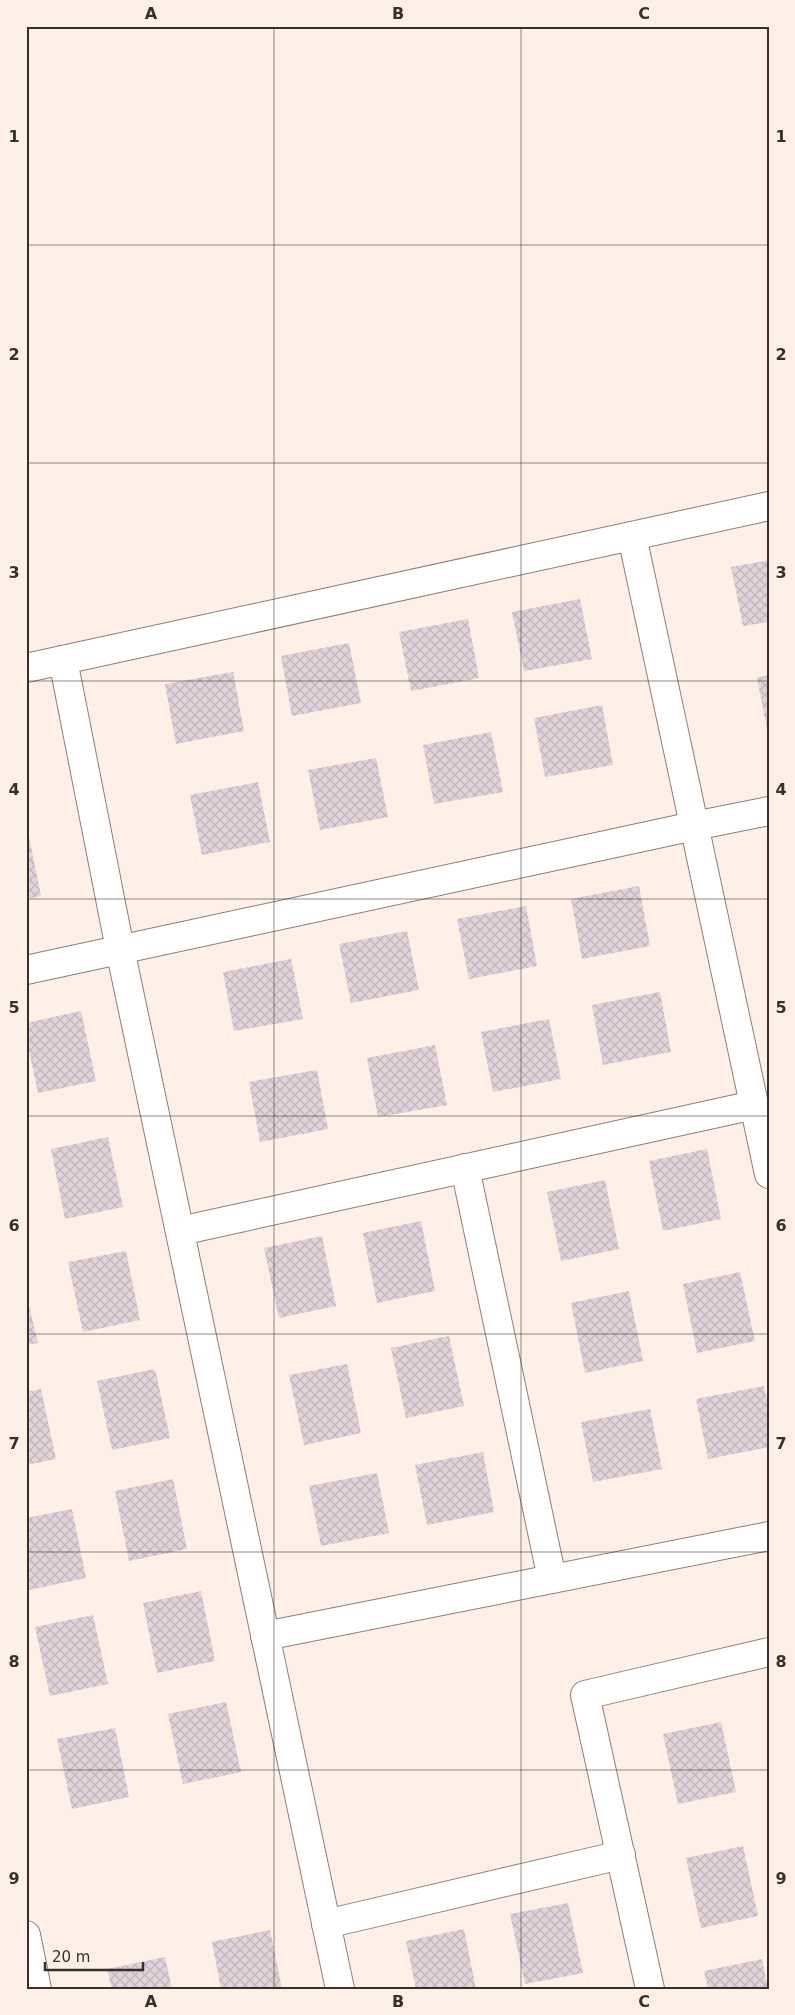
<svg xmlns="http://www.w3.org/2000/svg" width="795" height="2015" viewBox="0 0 795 2015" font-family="'DejaVu Sans',sans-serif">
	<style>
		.building { fill: url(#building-cross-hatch) }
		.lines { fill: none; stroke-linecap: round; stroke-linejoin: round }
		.street-casing { stroke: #8b7f77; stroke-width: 30 }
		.street { stroke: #fff; stroke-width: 28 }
		.grid { fill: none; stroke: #35302d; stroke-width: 1; stroke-opacity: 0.55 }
		.neatline { fill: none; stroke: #35302d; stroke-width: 2 }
		.grid-label { font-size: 16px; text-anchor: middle; font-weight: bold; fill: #35302d }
	</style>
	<defs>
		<pattern id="building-cross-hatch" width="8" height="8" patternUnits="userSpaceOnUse" patternTransform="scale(1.25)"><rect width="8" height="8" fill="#e2d2da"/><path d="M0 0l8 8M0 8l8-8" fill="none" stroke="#c2b5bb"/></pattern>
	</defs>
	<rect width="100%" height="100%" fill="#fef0e7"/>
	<g class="building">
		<polygon points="769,560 769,622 743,626 731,567"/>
		<polygon points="580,599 592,659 524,671 512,612"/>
		<polygon points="468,619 479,678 411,691 399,632"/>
		<polygon points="349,643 361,703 292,716 281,656"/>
		<polygon points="233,672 244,731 176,744 165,684"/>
		<polygon points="769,675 769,733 768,734 757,678"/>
		<polygon points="602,705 613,765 545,777 534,718"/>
		<polygon points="491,732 503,792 434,804 423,745"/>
		<polygon points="376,758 388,817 320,830 308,770"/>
		<polygon points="258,782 270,842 202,855 190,795"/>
		<polygon points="29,837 41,896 26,899 26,838"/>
		<polygon points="639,886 650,946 582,959 571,899"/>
		<polygon points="526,906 537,966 469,979 457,919"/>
		<polygon points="407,931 419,990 351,1003 339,944"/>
		<polygon points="291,959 303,1019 234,1031 223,972"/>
		<polygon points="660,992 671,1052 603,1065 592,1005"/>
		<polygon points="81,1011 96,1081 38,1093 26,1036 26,1023"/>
		<polygon points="549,1019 561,1079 493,1092 481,1032"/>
		<polygon points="435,1045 447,1105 378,1117 367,1058"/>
		<polygon points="317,1070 328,1129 260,1142 249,1082"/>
		<polygon points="108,1137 123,1207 65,1219 51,1149"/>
		<polygon points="707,1149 721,1219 663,1231 649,1161"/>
		<polygon points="605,1180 619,1249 561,1261 547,1192"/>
		<polygon points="421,1221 435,1291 377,1303 363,1233"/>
		<polygon points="322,1236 336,1306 279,1318 264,1248"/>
		<polygon points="126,1251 140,1320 83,1332 68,1262"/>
		<polygon points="740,1272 755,1341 697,1353 683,1284"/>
		<polygon points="629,1291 643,1361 585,1373 571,1303"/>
		<polygon points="26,1293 38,1343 26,1345"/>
		<polygon points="449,1336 464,1406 406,1418 391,1348"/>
		<polygon points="347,1364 361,1433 304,1445 289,1375"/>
		<polygon points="155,1369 170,1438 112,1450 97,1381"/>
		<polygon points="764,1386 769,1409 769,1447 708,1459 696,1399"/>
		<polygon points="41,1389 56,1459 26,1465 26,1392"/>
		<polygon points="650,1409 662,1469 593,1482 581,1422"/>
		<polygon points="483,1452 494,1512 427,1525 415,1465"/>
		<polygon points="377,1473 389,1533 321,1546 309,1486"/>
		<polygon points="173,1479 187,1549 129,1561 115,1491"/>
		<polygon points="72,1509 86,1578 29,1590 26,1579 26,1518"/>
		<polygon points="201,1591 215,1661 157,1673 143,1603"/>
		<polygon points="93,1615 108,1684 50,1696 35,1627"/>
		<polygon points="226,1702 241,1772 183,1784 168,1714"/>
		<polygon points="721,1722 736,1792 678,1804 663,1734"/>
		<polygon points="115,1728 129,1797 72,1809 57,1739"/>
		<polygon points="743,1846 758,1916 701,1928 686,1858"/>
		<polygon points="568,1903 583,1973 525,1984 510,1914"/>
		<polygon points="464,1929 476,1989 416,1989 406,1941"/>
		<polygon points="270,1930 282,1989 221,1989 212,1942"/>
		<polygon points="165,1957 172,1989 112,1989 107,1969"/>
		<polygon points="762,1959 768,1989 708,1989 704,1971"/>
	</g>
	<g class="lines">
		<g class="street-casing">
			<g id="street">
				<polyline points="632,536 769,1174"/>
				<polyline points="63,660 120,949 340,1989"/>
				<polyline points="26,668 769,506"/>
				<polyline points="26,970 694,826 769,811"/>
				<polyline points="465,1168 552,1579"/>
				<polyline points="180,1231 754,1105"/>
				<polyline points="265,1636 769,1536"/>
				<polyline points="326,1924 621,1855"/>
				<polyline points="26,1935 37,1989"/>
				<polyline points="650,1989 585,1695 769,1652"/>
			</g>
		</g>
		<use href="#street" class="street"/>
	</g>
	<path class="grid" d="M274 26V1989M521 26V1989M26 245H769M26 463H769M26 681H769M26 899H769M26 1116H769M26 1334H769M26 1552H769M26 1770H769"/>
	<rect width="795" height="2015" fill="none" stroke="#fef0e7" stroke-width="55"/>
	<path d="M45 1962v8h98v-8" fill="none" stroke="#35302d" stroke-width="2.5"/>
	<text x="52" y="1962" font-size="15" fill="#35302d" stroke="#fef0e7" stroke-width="4" paint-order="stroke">20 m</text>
	<rect x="28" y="28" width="740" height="1960" class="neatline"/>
	<g class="grid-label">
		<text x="151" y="19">A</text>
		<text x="398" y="19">B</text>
		<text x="644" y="19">C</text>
		<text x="14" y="142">1</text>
		<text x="781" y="142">1</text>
		<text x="14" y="360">2</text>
		<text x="781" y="360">2</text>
		<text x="14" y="578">3</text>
		<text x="781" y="578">3</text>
		<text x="14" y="795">4</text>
		<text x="781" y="795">4</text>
		<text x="14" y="1013">5</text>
		<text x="781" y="1013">5</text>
		<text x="14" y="1231">6</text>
		<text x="781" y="1231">6</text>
		<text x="14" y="1449">7</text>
		<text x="781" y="1449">7</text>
		<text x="14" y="1667">8</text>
		<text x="781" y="1667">8</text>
		<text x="14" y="1884">9</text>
		<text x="781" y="1884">9</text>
		<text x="151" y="2007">A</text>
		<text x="398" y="2007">B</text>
		<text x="644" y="2007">C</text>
	</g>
</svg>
